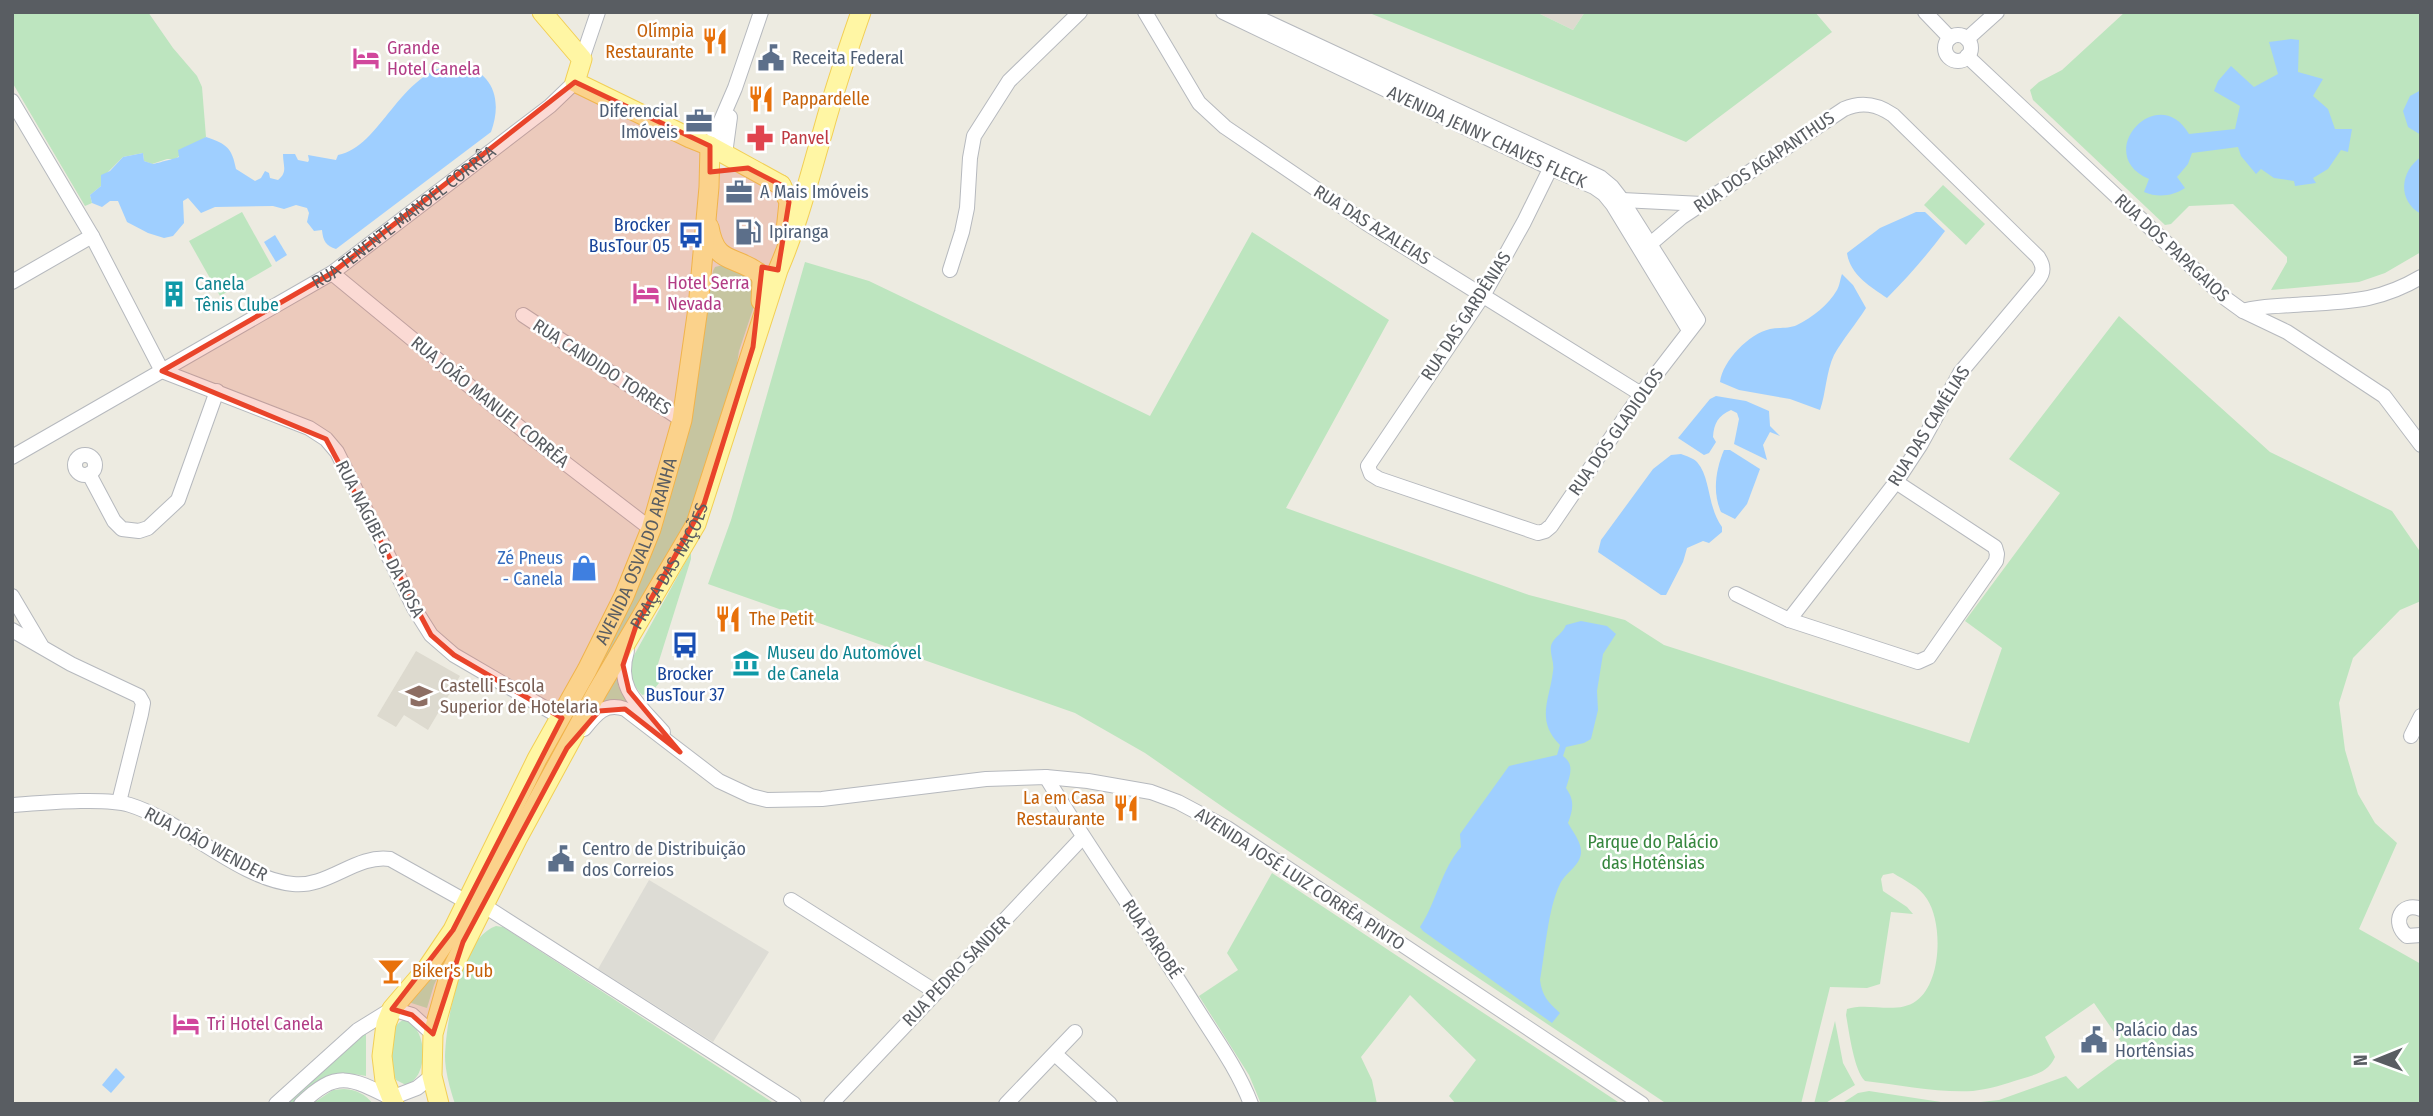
<svg xmlns="http://www.w3.org/2000/svg" width="2433" height="1116" viewBox="0 0 2433 1116" font-family="'Fira Sans Condensed',sans-serif">
	<style>
		.industrial { fill: #dddcd5 }
		.education { fill: #dddacf }
		.green { fill: #bde5bf }
		.water { fill: #9fcfff }
		.lines { fill: none; stroke-linecap: round; stroke-linejoin: round }
		.minor-casing { stroke: #b6b9be; stroke-width: 16 }
		.major-casing { stroke: #f2cf55; stroke-width: 21 }
		.minor { stroke: #fff; stroke-width: 14 }
		.major { stroke: #fff6a4; stroke-width: 19 }
		.marked { fill: #e9442a; fill-opacity: 0.2; stroke: #e9442a; stroke-width: 5; stroke-linejoin: round }
		.labels { text-anchor: middle; stroke-width: 5; stroke-linejoin: round; paint-order: stroke }
		.food-label { font-size: 18px; fill: #c56008; stroke: #fff; text-anchor: start }
		.hotel-label { font-size: 18px; fill: #b23c85; stroke: #fff; text-anchor: start }
		.service-label { font-size: 18px; fill: #4e5e75; stroke: #fff; text-anchor: start }
		.street-label { font-size: 18px; fill: #595d62; stroke: #fff }
		.health-label { font-size: 18px; fill: #be3a42; stroke: #fff; text-anchor: start }
		.transit-label { font-size: 18px; fill: #164399; stroke: #fff; text-anchor: end }
		.culture-label { font-size: 18px; fill: #0d838f; stroke: #fff; text-anchor: start }
		.shop-label { font-size: 18px; fill: #366cbe; stroke: #fff; text-anchor: end }
		.education-label { font-size: 18px; fill: #785e54; stroke: #fff; text-anchor: start }
		.park-label { font-size: 18px; fill: #35863d; stroke: #fff }
	</style>
	<rect width="100%" height="100%" fill="#edebe1"/>
	<polygon class="industrial" points="649,880 769,952 713,1042 598,969"/>
	<g class="education">
		<polygon points="1536,12 1585,12 1573,30"/>
		<polygon points="416,651 460,676 428,730 404,715 396,727 377,716"/>
	</g>
	<g class="green">
		<polygon points="12,12 148,12 173,48 197,76 202,87 206,137 175,159 167,159 152,164 144,161 143,153 123,157 101,179 101,186 90,195 92,203 85,206 12,82"/>
		<polygon points="1367,12 1536,12 1573,30 1585,12 1815,12 1832,32 1686,142"/>
		<polygon points="2125,12 2421,12 2421,252 2385,273 2359,282 2271,290 2287,262 2287,257 2233,204 2189,206 2171,224 2165,225 2033,100 2030,90 2039,82 2062,70"/>
		<polygon points="1943,185 1985,224 1966,245 1924,205"/>
		<polygon points="242,212 272,266 220,296 189,241"/>
		<path d="M1252 232 1389 320 1286 508 1529 595 1625 620 1664 645 1969 743 2002 648 1965 621 2060 493 2009 459 2119 316 2270 452 2392 511 2421 553V601L2400 610 2353 658 2339 703 2345 750 2358 794 2375 823 2397 843 2359 929 2421 964V1104H1963L1999 1100 2066 1076 2078 1089 2128 1052 2094 1003 2045 1037 2055 1057C2048 1072 2037 1074 2021 1079 2005 1084 1990 1089 1973 1091 1938 1093 1900 1085 1865 1081 1854 1071 1849 1031 1846 1015L1847 1009C1868 1002 1897 1015 1916 1001 1942 983 1943 923 1927 899 1920 887 1904 880 1893 873L1883 875 1881 879 1883 891 1907 907 1913 914 1891 912 1880 984 1867 988 1830 987 1801 1104H1667L1233 814 1145 753 1075 713 708 584 731 520 805 262 869 281 1150 416Z"/>
		<polygon points="723,265 755,277 759,291 739,351 733,389 695,511 580,709 575,706 695,392 713,271 715,267"/>
		<path d="M691 552V559L658 664 659 683 651 693 642 695C632 683 627 674 632 659Z"/>
		<polygon points="616,673 619,688 632,705 597,706"/>
		<polygon points="1272,873 1621,1104 1456,1104 1449,1096 1476,1060 1410,995 1361,1057 1372,1080 1377,1104 1261,1104 1249,1075 1199,996 1238,970 1227,953"/>
		<path d="M496 926 503 927 775 1104H455C450 1089 445 1071 445 1056 446 1022 460 938 496 926Z"/>
		<polygon points="458,933 434,985 427,1008 405,1001"/>
		<path d="M403 1020C428 1025 430 1077 406 1085L396 1080C388 1065 385 1029 403 1020Z"/>
		<polygon points="1835,1021 1843,1063 1855,1085 1824,1104 1814,1104"/>
		<path d="M366 1031V1076C329 1068 318 1079 293 1104H285Z"/>
		<path d="M344 1089C357 1090 365 1094 373 1104H312L333 1090Z"/>
		<polygon points="1869,1091 1954,1104 1841,1104 1858,1093"/>
	</g>
	<g class="water">
		<path d="M2291 39 2299 40 2298 72 2323 79 2313 96 2328 109 2335 129H2352L2348 152 2341 150 2328 169 2313 178 2316 183 2295 186 2294 181 2274 178 2261 169 2256 174 2241 156 2238 147 2192 153 2188 164 2177 177 2185 188C2173 196 2158 198 2144 192L2149 179C2091 154 2158 80 2189 134L2235 129 2240 106 2214 91 2218 81 2231 66 2254 87 2278 74 2269 42Z"/>
		<path d="M456 64C493 70 503 99 491 132L336 249C326 246 323 241 322 230L314 231 307 222 309 213 307 208 296 205 284 209 273 206 215 207 201 213 188 198 183 201 184 223 173 236 164 238 148 233 127 222 118 201H110L102 207 92 203 90 195 101 186V175L110 171 123 157 143 153 144 161 153 164C158 163 176 158 179 157L178 150 206 137C227 144 232 148 236 169L255 181 261 178 265 171 269 173 270 178 278 180C288 172 283 166 283 154H295L298 160 308 162 309 160 308 155 336 160 338 155C381 147 399 71 456 64Z"/>
		<polygon points="2421,90 2421,135 2408,127 2403,111 2410,96"/>
		<path d="M2421 157V214C2397 201 2400 171 2421 157Z"/>
		<path d="M1916 212H1925L1945 231C1928 254 1908 277 1887 298 1871 287 1850 275 1847 253L1880 228Z"/>
		<polygon points="275,235 287,255 276,262 264,242"/>
		<path d="M1842 274 1853 285 1866 308C1856 324 1843 339 1834 355 1826 372 1826 393 1820 410L1790 399 1739 390 1720 382C1723 360 1749 334 1770 329 1779 327 1789 329 1797 325 1812 318 1829 304 1837 290 1840 285 1840 279 1842 274Z"/>
		<path d="M1716 396 1746 401 1769 411 1770 426 1780 436 1770 432 1763 445 1767 460 1734 444 1739 419 1737 413 1731 410C1718 416 1714 423 1713 437L1716 442 1709 453 1704 455 1678 438 1710 399Z"/>
		<path d="M1724 450H1730L1760 469 1747 504 1735 519 1721 512C1712 492 1716 469 1724 450Z"/>
		<path d="M1681 454C1686 456 1693 458 1697 462 1711 478 1707 506 1722 527V532L1709 543 1703 541 1687 548 1683 562 1666 595H1661L1598 552 1601 540 1653 469 1671 455Z"/>
		<path d="M1581 621 1607 626 1616 634 1603 654 1597 691 1598 710 1591 739 1584 743 1566 747 1563 756C1575 765 1570 775 1566 788 1575 801 1573 809 1568 823 1573 832 1582 843 1581 853 1580 866 1565 873 1560 884 1548 908 1545 953 1540 980 1542 996 1548 1002 1560 1013L1552 1023 1423 931 1420 927C1437 901 1441 870 1461 847L1460 834 1509 766 1557 755 1560 745C1535 720 1550 699 1553 671 1555 662 1548 651 1552 643 1556 636 1563 633 1566 625Z"/>
		<polygon points="116,1068 125,1077 111,1093 102,1085"/>
	</g>
	<g class="lines">
		<g class="minor-casing">
			<g id="minor">
				<polyline points="1145,12 1199,103 1225,127 1366,223 1641,394"/>
				<polyline points="1223,12 1550,168 1594,187 1604,194 1613,205 1689,330"/>
				<polyline points="1246,12 1600,177 1612,187 1622,200 1698,320 1641,394 1551,526 1545,531 1538,533 1379,479 1371,474 1368,466 1484,294 1524,222 1556,157"/>
				<polyline points="1925,12 1950,38"/>
				<circle cx="1958" cy="48" r="13"/>
				<polyline points="1967,39 1997,12"/>
				<polyline points="1967,56 2225,298 2243,311 2287,332 2384,396 2421,445"/>
				<polyline points="582,59 598,12"/>
				<polyline points="12,101 92,236 162,371 309,428 326,439 337,452 414,608 431,635 454,655 562,718"/>
				<polyline points="710,146 735,88 761,12"/>
				<polyline points="725,154 730,117"/>
				<polyline points="1617,203 1622,200 1702,204"/>
				<path d="M1642 251 1682 217 1844 109C1862 101 1877 104 1893 115L2038 257C2044 266 2044 272 2038 280L1960 373 1921 444 1896 482 1789 620"/>
				<polyline points="950,270 962,232 967,208 970,158 974,136 1009,81 1080,12"/>
				<polyline points="332,273 535,440 651,529"/>
				<polyline points="12,282 92,236"/>
				<path d="M2243 311C2259 306 2276 306 2293 305 2344 301 2375 304 2421 277"/>
				<polyline points="523,315 682,420"/>
				<circle cx="85" cy="465" r="10"/>
				<path id="s1" d="M12 457 332 273 550 106 575 82"/>
				<polyline points="89,474 114,521 122,529 139,531 148,528 178,500 217,391"/>
				<polyline points="1736,594 1789,620 1918,662 1929,657 1996,561 1997,554 1995,547 1896,482"/>
				<polyline points="12,596 41,645"/>
				<polyline points="12,630 71,664 139,696 143,703 141,714 119,802"/>
				<path d="M627 651C615 690 640 705 663 732"/>
				<path d="M584 729C596 714 605 702 625 709L719 781 751 796 767 800 822 799 986 779 1046 777 1088 781 1151 792 1178 802 1227 828 1642 1104"/>
				<polyline points="2411,736 2421,716"/>
				<path d="M1046 777C1094 857 1149 932 1198 1011 1217 1041 1238 1070 1251 1104"/>
				<path d="M12 805C41 803 105 797 130 805 182 821 239 879 293 884 328 888 356 854 390 859L467 902"/>
				<polyline points="791,900 936,992"/>
				<polyline points="483,905 794,1104"/>
				<path d="M2421 909C2401 901 2391 923 2407 936L2421 935"/>
				<polyline points="1055,1054 1110,1104"/>
				<polyline points="276,1104 358,1030 392,1009 412,1015 433,1034"/>
				<path d="M301 1104C336 1070 350 1077 391 1098L417 1088 432 1076"/>
				<polyline points="831,1104 1082,838"/>
				<polyline points="1006,1104 1075,1032"/>
			</g>
		</g>
		<g class="major-casing">
			<g id="major">
				<polyline points="542,12 582,59 575,82 690,138 710,146 781,185"/>
				<polyline points="781,185 789,202 786,231"/>
				<path d="M709 227C716 266 734 254 760 274L762 281 761 301"/>
				<path id="s2" d="M394 1104 385 1081 382 1056 386 1024 392 1009 428 967 453 930 537 759 587 670 624 596 651 529 682 420 698 308 709 187 710 146"/>
				<path id="s3" d="M439 1104 432 1076 433 1034 450 973 517 839 597 692 696 524 778 270C798 224 809 178 823 131 834 91 847 52 861 12"/>
			</g>
		</g>
		<use href="#minor" class="minor"/>
		<use href="#major" class="major"/>
	</g>
	<path class="marked" d="M575 82 710 146V172L748 168 781 185 789 202 778 270 762 267 753 347 704 504 636 626 623 665 629 691 680 752 625 709 599 711 567 748 463 942 433 1034 412 1015 392 1009 453 930 562 718 454 655 431 635 326 439 162 371 332 273Z"/>
	<defs>
		<g id="restaurant-bare" transform="scale(2.1)"><path d="M-5-6h1v4h1v-4h1v4h1v-4h1v5L-1.5 .5V6h-2V.5L-5-1ZM5-6V6H3V1.5H1.5Q1.5-4 5-6Z" fill="#e8710a" stroke="#fff" stroke-width="2.5" paint-order="stroke"/></g>
		<g id="hotel-bare" transform="scale(2.1)"><path d="M-6-4.5h1.5V1H6V5H4.5V3h-9V5H-6ZM-4 0a1.8 1.8 0 1 1 3.6 0ZM.5 0V-2.5h3Q6-2.5 6 0Z" fill="#d1479c" stroke="#fff" stroke-width="2.5" paint-order="stroke"/></g>
		<g id="civic-bare" transform="scale(2.1)"><path d="M-.6-6.5H3V-4.5H.6V-3L4-1V1h2V6H-6V1h2V-1L-.6-3ZM-1.2 2.5V6h2.4V2.5Z" fill="#5c6f8a" stroke="#fff" stroke-width="2.5" paint-order="stroke"/></g>
		<g id="office-bare" transform="scale(2.1)"><path d="M-6-3h4V-5.5h4V-3h4V5H-6ZM-1-4.5V-3h2v-1.5ZM-6 0V1H6V0Z" fill="#5c6f8a" stroke="#fff" stroke-width="2.5" paint-order="stroke"/></g>
		<g id="pharmacy-bare" transform="scale(2.1)"><path d="M-2-6h4v4h4v4h-4v4h-4v-4h-4v-4h4Z" fill="#e0444e" stroke="#fff" stroke-width="2.5" paint-order="stroke"/></g>
		<g id="fuel-bare" transform="scale(2.1)"><path d="M-5.5-6h7V0h2V4h1.3V-2.5L3-4.5l.8-.8L6-3V5H2.5V1h-1V6h-7ZM-4.2-4.7v3.2H.2V-4.7Z" fill="#5c6f8a" stroke="#fff" stroke-width="2.5" paint-order="stroke"/></g>
		<g id="bus-bare" transform="scale(2.1)"><path d="M-5-6H5V4H4V6H2V4H-2V6H-4V4H-5ZM-3.5-4V0h7V-4ZM-3.5 1.2v1.5H-2V1.2ZM2 1.2v1.5H3.5V1.2Z" fill="#1a4fb4" stroke="#fff" stroke-width="2.5" paint-order="stroke"/></g>
		<g id="building-bare" transform="scale(2.1)"><path d="M-4-6H4V6H1V3H-1V6H-4ZM-2.5-4.3h1.7v1.8h-1.7ZM.8-4.3h1.7v1.8H.8ZM-2.5-1h1.7V.8h-1.7ZM.8-1h1.7V.8H.8Z" fill="#0f9aa8" stroke="#fff" stroke-width="2.5" paint-order="stroke"/></g>
		<g id="shop-bare" transform="scale(2.1)"><path d="M-5-2.5h2.3a2.7 3.5 0 0 1 5.4 0H5L5.5 6h-11ZM-1.5-2.5h3a1.5 2.3 0 0 0-3 0Z" fill="#3f7fe0" stroke="#fff" stroke-width="2.5" paint-order="stroke"/></g>
		<g id="museum-bare" transform="scale(2.1)"><path d="M0-6L6-3V-2H-6V-3ZM-5-1h2V3h-2ZM-1-1h2V3h-2ZM3-1h2V3H3ZM-6 4H6V6H-6Z" fill="#0f9aa8" stroke="#fff" stroke-width="2.5" paint-order="stroke"/></g>
		<g id="university-bare" transform="scale(2.1)"><path d="M0-5L7-2L0 1L-7-2ZM-4 1L0 2.5L4 1V4Q0 6-4 4Z" fill="#8d6e63" stroke="#fff" stroke-width="2.5" paint-order="stroke"/></g>
		<g id="bar-bare" transform="scale(2.1)"><path d="M-6-5H6L.8 .8V4.5H3.5V6h-7V4.5H-.8V.8Z" fill="#e8710a" stroke="#fff" stroke-width="2.5" paint-order="stroke"/></g>
	</defs>
	<g fill-rule="evenodd">
		<use href="#restaurant-bare" x="715" y="41"/>
		<use href="#hotel-bare" x="366" y="58"/>
		<use href="#civic-bare" x="771" y="58"/>
		<use href="#restaurant-bare" x="761" y="99"/>
		<use href="#office-bare" x="699" y="121"/>
		<use href="#pharmacy-bare" x="760" y="138"/>
		<use href="#office-bare" x="739" y="192"/>
		<use href="#fuel-bare" x="748" y="232"/>
		<use href="#bus-bare" x="691" y="235"/>
		<use href="#hotel-bare" x="646" y="293"/>
		<use href="#building-bare" x="174" y="294"/>
		<use href="#shop-bare" x="584" y="568"/>
		<use href="#restaurant-bare" x="728" y="619"/>
		<use href="#bus-bare" x="685" y="645"/>
		<use href="#museum-bare" x="746" y="663"/>
		<use href="#university-bare" x="419" y="696"/>
		<use href="#restaurant-bare" x="1126" y="808"/>
		<use href="#civic-bare" x="561" y="859"/>
		<use href="#bar-bare" x="391" y="971"/>
		<use href="#hotel-bare" x="186" y="1024"/>
		<use href="#civic-bare" x="2094" y="1040"/>
	</g>
	<g class="labels">
		<g class="food-label">
			<text x="694" y="37" text-anchor="end">Olímpia<tspan x="694" dy="21">Restaurante</tspan></text>
			<text x="782" y="105">Pappardelle</text>
			<text x="749" y="625">The Petit</text>
			<text x="1105" y="804" text-anchor="end">La em Casa<tspan x="1105" dy="21">Restaurante</tspan></text>
			<text x="412" y="977">Biker's Pub</text>
		</g>
		<g class="hotel-label">
			<text x="387" y="54">Grande<tspan x="387" dy="21">Hotel Canela</tspan></text>
			<text x="667" y="289">Hotel Serra<tspan x="667" dy="21">Nevada</tspan></text>
			<text x="207" y="1030">Tri Hotel Canela</text>
		</g>
		<g class="service-label">
			<text x="792" y="64">Receita Federal</text>
			<text x="678" y="117" text-anchor="end">Diferencial<tspan x="678" dy="21">Imóveis</tspan></text>
			<text x="760" y="198">A Mais Imóveis</text>
			<text x="769" y="238">Ipiranga</text>
			<text x="582" y="855">Centro de Distribuição<tspan x="582" dy="21">dos Correios</tspan></text>
			<text x="2115" y="1036">Palácio das<tspan x="2115" dy="21">Hortênsias</tspan></text>
		</g>
		<g class="street-label">
			<text transform="translate(1487 137) rotate(25)" y="6">AVENIDA JENNY CHAVES FLECK</text>
			<text transform="translate(1764 162) rotate(-34)" y="6">RUA DOS AGAPANTHUS</text>
			<text dy="6" stroke="none"><textPath href="#s1" startOffset="460">RUA TENENTE MANOEL CORRÊA</textPath></text>
			<text transform="translate(1372 225) rotate(32)" y="6">RUA DAS AZALEIAS</text>
			<text transform="translate(2172 248) rotate(43)" y="6">RUA DOS PAPAGAIOS</text>
			<text transform="translate(1466 316) rotate(-57)" y="6">RUA DAS GARDÊNIAS</text>
			<text transform="translate(602 367) rotate(33)" y="6">RUA CANDIDO TORRES</text>
			<text transform="translate(490 402) rotate(39)" y="6">RUA JOÃO MANUEL CORRÊA</text>
			<text transform="translate(1929 426) rotate(-58)" y="6">RUA DAS CAMÉLIAS</text>
			<text transform="translate(1616 432) rotate(-55)" y="6">RUA DOS GLADIOLOS</text>
			<text transform="translate(380 539) rotate(63)" y="6">RUA NAGIBE G. DA ROSA</text>
			<text dy="6" stroke="none"><textPath href="#s2" startOffset="620">AVENIDA OSVALDO ARANHA</textPath></text>
			<text dy="6" stroke="none"><textPath href="#s3" startOffset="597">PRAÇA DAS NAÇÕES</textPath></text>
			<text transform="translate(206 844) rotate(28)" y="6">RUA JOÃO WENDER</text>
			<text transform="translate(1300 879) rotate(33)" y="6">AVENIDA JOSÉ LUIZ CORRÊA PINTO</text>
			<text transform="translate(1152 939) rotate(56)" y="6">RUA PAROBÉ</text>
			<text transform="translate(956 971) rotate(-46)" y="6">RUA PEDRO SANDER</text>
		</g>
		<g class="health-label">
			<text x="781" y="144">Panvel</text>
		</g>
		<g class="transit-label">
			<text x="670" y="231">Brocker<tspan x="670" dy="21">BusTour 05</tspan></text>
			<text x="685" y="680" text-anchor="middle">Brocker<tspan x="685" dy="21">BusTour 37</tspan></text>
		</g>
		<g class="culture-label">
			<text x="195" y="290">Canela<tspan x="195" dy="21">Tênis Clube</tspan></text>
			<text x="767" y="659">Museu do Automóvel<tspan x="767" dy="21">de Canela</tspan></text>
		</g>
		<g class="shop-label">
			<text x="563" y="564">Zé Pneus<tspan x="563" dy="21">- Canela</tspan></text>
		</g>
		<g class="education-label">
			<text x="440" y="692">Castelli Escola<tspan x="440" dy="21">Superior de Hotelaria</tspan></text>
		</g>
		<g class="park-label">
			<text x="1653" y="848">Parque do Palácio<tspan x="1653" dy="21">das Hotênsias</tspan></text>
		</g>
	</g>
	<rect width="2433" height="1116" fill="none" stroke="#595d62" stroke-width="28"/>
	<g transform="translate(2377 1060) rotate(269)" stroke="#ffffff" stroke-width="5" paint-order="stroke">
	<path d="M0-5L12 26L0 18L-12 26Z" fill="#595d62"/>
	<text y="-10" font-size="19" font-weight="bold" text-anchor="middle" fill="#595d62">N</text>
	</g>
</svg>
